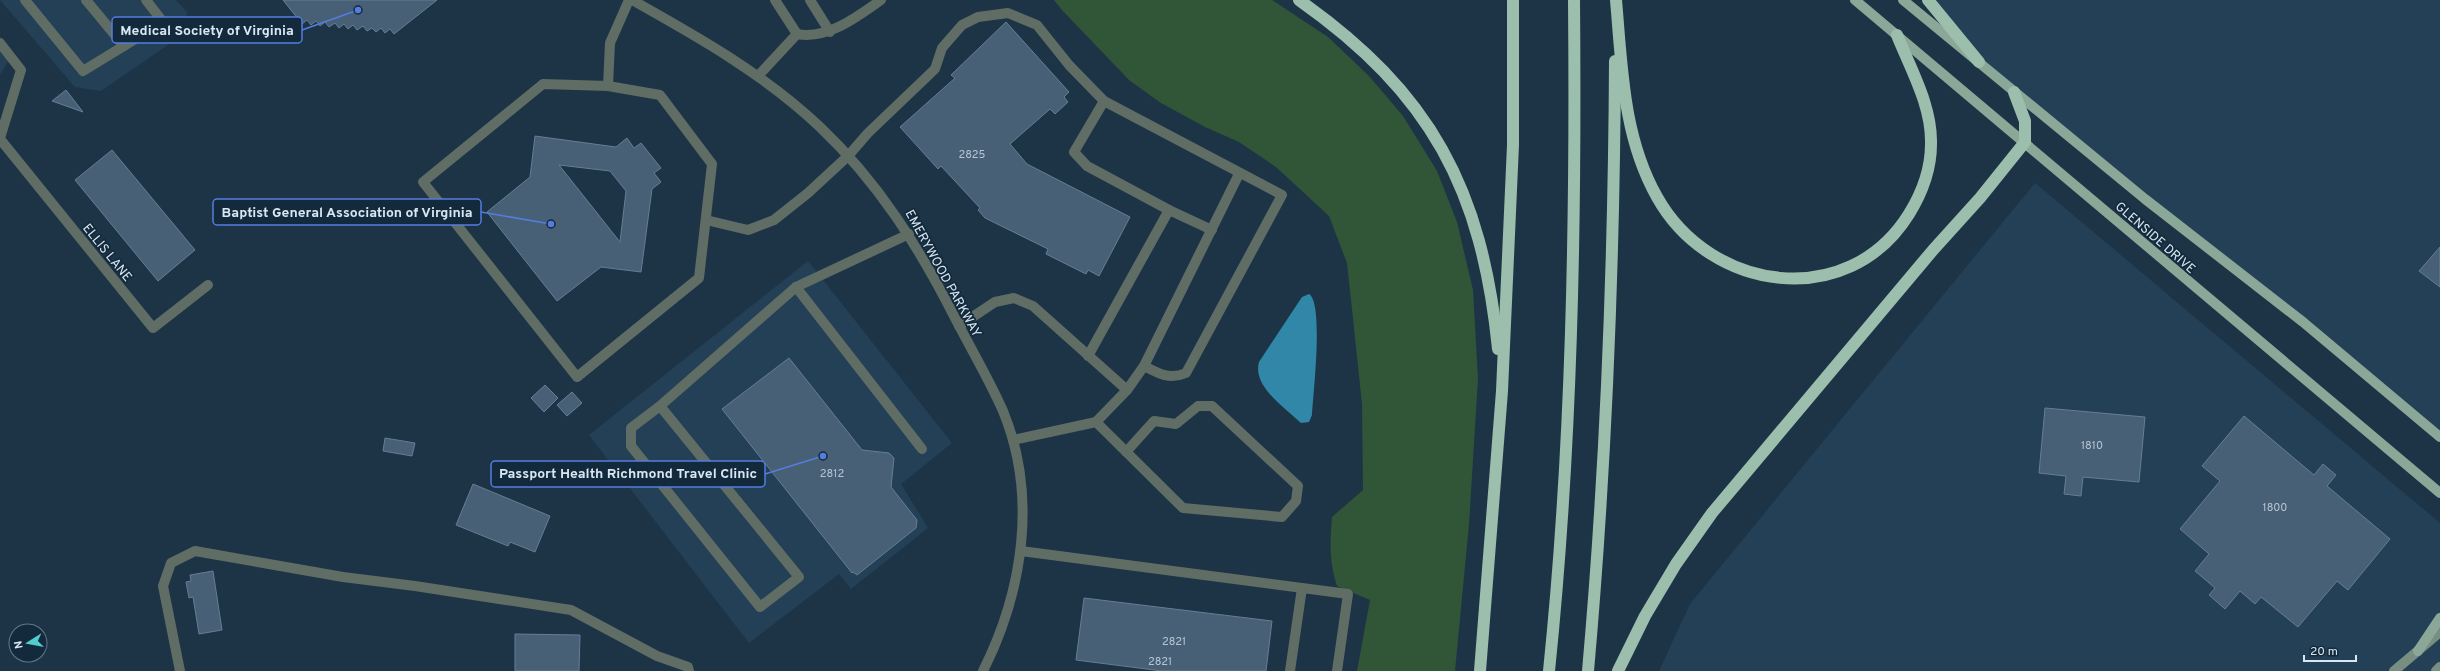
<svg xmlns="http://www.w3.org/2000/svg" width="2440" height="671" viewBox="0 0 2440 671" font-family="Overpass,sans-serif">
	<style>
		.built { fill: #244057 }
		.green { fill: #305637 }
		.water { fill: #3087a7 }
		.building { fill: #486075; stroke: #657e94; fill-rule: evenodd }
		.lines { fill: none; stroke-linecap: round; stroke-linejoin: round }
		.lane { stroke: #5f6d65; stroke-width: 10 }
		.street { stroke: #5f6d65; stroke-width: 10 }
		.secondary { stroke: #788e82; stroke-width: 10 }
		.primary { stroke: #8ba798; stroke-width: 10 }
		.highway { stroke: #9cbeac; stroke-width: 12 }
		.labels { text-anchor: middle; stroke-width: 3.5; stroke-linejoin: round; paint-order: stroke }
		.number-label { font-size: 11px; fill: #b5c5d4 }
		.street-label { font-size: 13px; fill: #d9e7f3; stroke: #132a3c }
		.leader { fill: none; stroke: #557ce0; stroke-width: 1.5 }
		.callout-dot { fill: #557ce0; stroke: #132a3c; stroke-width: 1.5 }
		.callout { fill: #132a3c; stroke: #557ce0; stroke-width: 1.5 }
		.callout-label { font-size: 14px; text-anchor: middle; font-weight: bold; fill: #d9e7f3 }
	</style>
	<rect width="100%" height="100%" fill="#1d3447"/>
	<g class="built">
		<polygon points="0,0 176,0 187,12 185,33 101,91 75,87"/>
		<polygon points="1928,0 2440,0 2440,437 2014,92"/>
		<polygon points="0,49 9,60 0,75"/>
		<polygon points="2035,183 2440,523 2440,671 1659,671 1690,604"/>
		<polygon points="808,261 952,443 901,484 928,528 851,589 839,574 749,643 589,435"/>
	</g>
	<path class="green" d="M1054 0H1272L1328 37 1369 76 1403 116 1437 171 1457 222 1473 290 1478 379 1469 524 1455 671H1357L1370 600 1337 586C1329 561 1330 543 1332 517L1363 490 1362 404 1352 309 1347 263 1329 216 1276 167 1239 142 1205 127 1161 103 1129 80 1061 9Z"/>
	<path class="water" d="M1309 294C1324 303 1313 395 1312 415L1309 422 1301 423C1285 408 1252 386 1259 362L1302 297Z"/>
	<g class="building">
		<polygon points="283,0 437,0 394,34 390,29 385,33 381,28 376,32 372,28 367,31 363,26 357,30 353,25 348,29 344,24 339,28 335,23 329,27 325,22 320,26 316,21 311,25 307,20 302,24"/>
		<polygon points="1006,22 1069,92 1064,97 1068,102 1055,114 1050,109 1010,144 1027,164 1130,217 1099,276 1088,270 1086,274 1046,254 1048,249 985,218 978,210 980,208 941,166 938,169 900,127 955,78 951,75"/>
		<polygon points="66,90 83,112 52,101"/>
		<path d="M535 136 616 147 627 138 634 148 641 143 661 168 654 173 661 182 652 189 641 272 601 267 557 301 487 212 530 177ZM559 165 610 171 626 191 620 242Z"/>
		<polygon points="112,150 195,250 158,281 75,180"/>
		<polygon points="2440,247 2440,287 2419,271"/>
		<polygon points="789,358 862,450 889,453 894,458 891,487 917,520 916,528 857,575 853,572 852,573 722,409"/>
		<polygon points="545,385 558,398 544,412 531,398"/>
		<polygon points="572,392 582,403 567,416 557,405"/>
		<polygon points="2045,408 2145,417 2139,482 2083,477 2081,496 2064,494 2066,476 2039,473"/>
		<polygon points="2244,416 2314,475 2323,464 2336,475 2327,486 2390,539 2348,590 2337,581 2298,627 2261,597 2255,604 2240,591 2225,609 2209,595 2215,588 2195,571 2209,554 2180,529 2220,481 2202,466"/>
		<polygon points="385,438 415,443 412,456 383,451"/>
		<polygon points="473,484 550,516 535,552 510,542 508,546 456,525"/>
		<polygon points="213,571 222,630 199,634 193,597 189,598 186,582 191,581 190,575"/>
		<polygon points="1084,598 1272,621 1266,671 1162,671 1076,660"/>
		<polygon points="515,634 580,635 579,671 515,671"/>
	</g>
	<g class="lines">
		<g class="lane">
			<polyline points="25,0 83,71 163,22 146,0"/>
			<polyline points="86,0 124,46"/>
			<polyline points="775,0 797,34"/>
			<polyline points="810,0 830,32"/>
			<path d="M758 76 797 34C827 40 857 17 881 0"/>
			<polygon points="543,84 608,86 660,95 712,164 699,278 577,377 423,182"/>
			<polyline points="608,86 610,43 629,0"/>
			<polyline points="1104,101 1074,152 1087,166 1169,210"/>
			<path d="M706 220 748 230 774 220 808 193 848 156 868 133 935 69 942 48 962 25 978 17 1008 13 1037 25 1069 65 1104 101 1282 195 1186 373C1170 380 1159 374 1144 366L1127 390"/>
			<polyline points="796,287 922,449"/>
			<polyline points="959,326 995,302 1014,298 1033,306 1127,390 1096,422"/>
			<polyline points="1088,356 1169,210 1212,230"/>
			<polyline points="1144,366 1239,174"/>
			<polyline points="660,406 631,428 631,446 760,607 799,577 660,406 796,287 909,234"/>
			<polyline points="1013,440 1096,422 1183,508 1282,517 1296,501 1298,486 1212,406 1198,406 1176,424 1154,421 1126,452"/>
			<polyline points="1021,551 1348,594 1337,671"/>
			<polyline points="180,671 163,586 171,563 195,551 343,577 415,586 571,610 657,656 688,667 689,671"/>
			<polyline points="1290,671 1302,588"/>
		</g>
		<g class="street">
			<path d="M632 0C698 37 764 74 820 127 878 182 919 247 955 318 971 349 989 379 1003 411 1038 496 1023 591 983 671"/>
			<polyline points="0,43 21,70 0,138"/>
			<polyline points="0,139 153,328 208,285"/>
		</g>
		<g class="secondary">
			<polyline points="2394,671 2440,632"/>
			<polyline points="2436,671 2440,667"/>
		</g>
		<g class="primary">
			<polyline points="1855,0 2440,493"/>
			<polyline points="1903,0 2145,199 2303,322 2440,437"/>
			<polyline points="2418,651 2440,618"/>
		</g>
		<g class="highway">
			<path d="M1299 0C1431 93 1482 189 1498 349"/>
			<path d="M1616 0C1622 68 1623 137 1657 197 1710 292 1848 312 1909 214 1922 193 1931 169 1931 144 1932 106 1911 70 1897 35"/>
			<polyline points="1928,0 1979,62"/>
			<polyline points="1480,671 1502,391 1513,145 1513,0"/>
			<path d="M1549 671C1572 448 1576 224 1574 0"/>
			<path d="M1588 671C1606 468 1614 265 1615 61"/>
			<polyline points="1618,671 1645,616 1676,564 1712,513 1933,250 1980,198 2025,142 2025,121 2014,92"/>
		</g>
	</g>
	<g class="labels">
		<g class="number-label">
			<text x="972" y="158">2825</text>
			<text x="2092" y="449">1810</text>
			<text x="832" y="477">2812</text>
			<text x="2275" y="511">1800</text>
			<text x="1174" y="645">2821</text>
			<text x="1160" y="665">2821</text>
		</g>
		<g class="street-label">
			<text transform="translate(2156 237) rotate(41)" y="5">GLENSIDE DRIVE</text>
			<text transform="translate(108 252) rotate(51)" y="5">ELLIS LANE</text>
			<text transform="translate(944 273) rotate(61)" y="5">EMERYWOOD PARKWAY</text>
		</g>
	</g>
	<path class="leader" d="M358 10L302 30M551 224L481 212M823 456L765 474"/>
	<g class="callout-dot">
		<circle cx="358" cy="10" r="4"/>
		<circle cx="551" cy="224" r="4"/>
		<circle cx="823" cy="456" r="4"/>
	</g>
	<g class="callout">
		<rect x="112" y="17" width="190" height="26" rx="4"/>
		<rect x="213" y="199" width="268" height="26" rx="4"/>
		<rect x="491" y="461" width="274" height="26" rx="4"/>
	</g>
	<g class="callout-label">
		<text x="207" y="35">Medical Society of Virginia</text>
		<text x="347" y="217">Baptist General Association of Virginia</text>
		<text x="628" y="478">Passport Health Richmond Travel Clinic</text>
	</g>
	<g transform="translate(28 643) rotate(259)"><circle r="19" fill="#132a3c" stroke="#627685"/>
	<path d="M0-3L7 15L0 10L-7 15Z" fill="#52cdcf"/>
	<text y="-6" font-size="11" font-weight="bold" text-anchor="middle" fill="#d9e7f3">N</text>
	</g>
	<path d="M2304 655v6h52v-6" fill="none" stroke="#d9e7f3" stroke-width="2"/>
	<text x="2310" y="655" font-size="12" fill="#d9e7f3" stroke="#132a3c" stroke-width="3" paint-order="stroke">20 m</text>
</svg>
